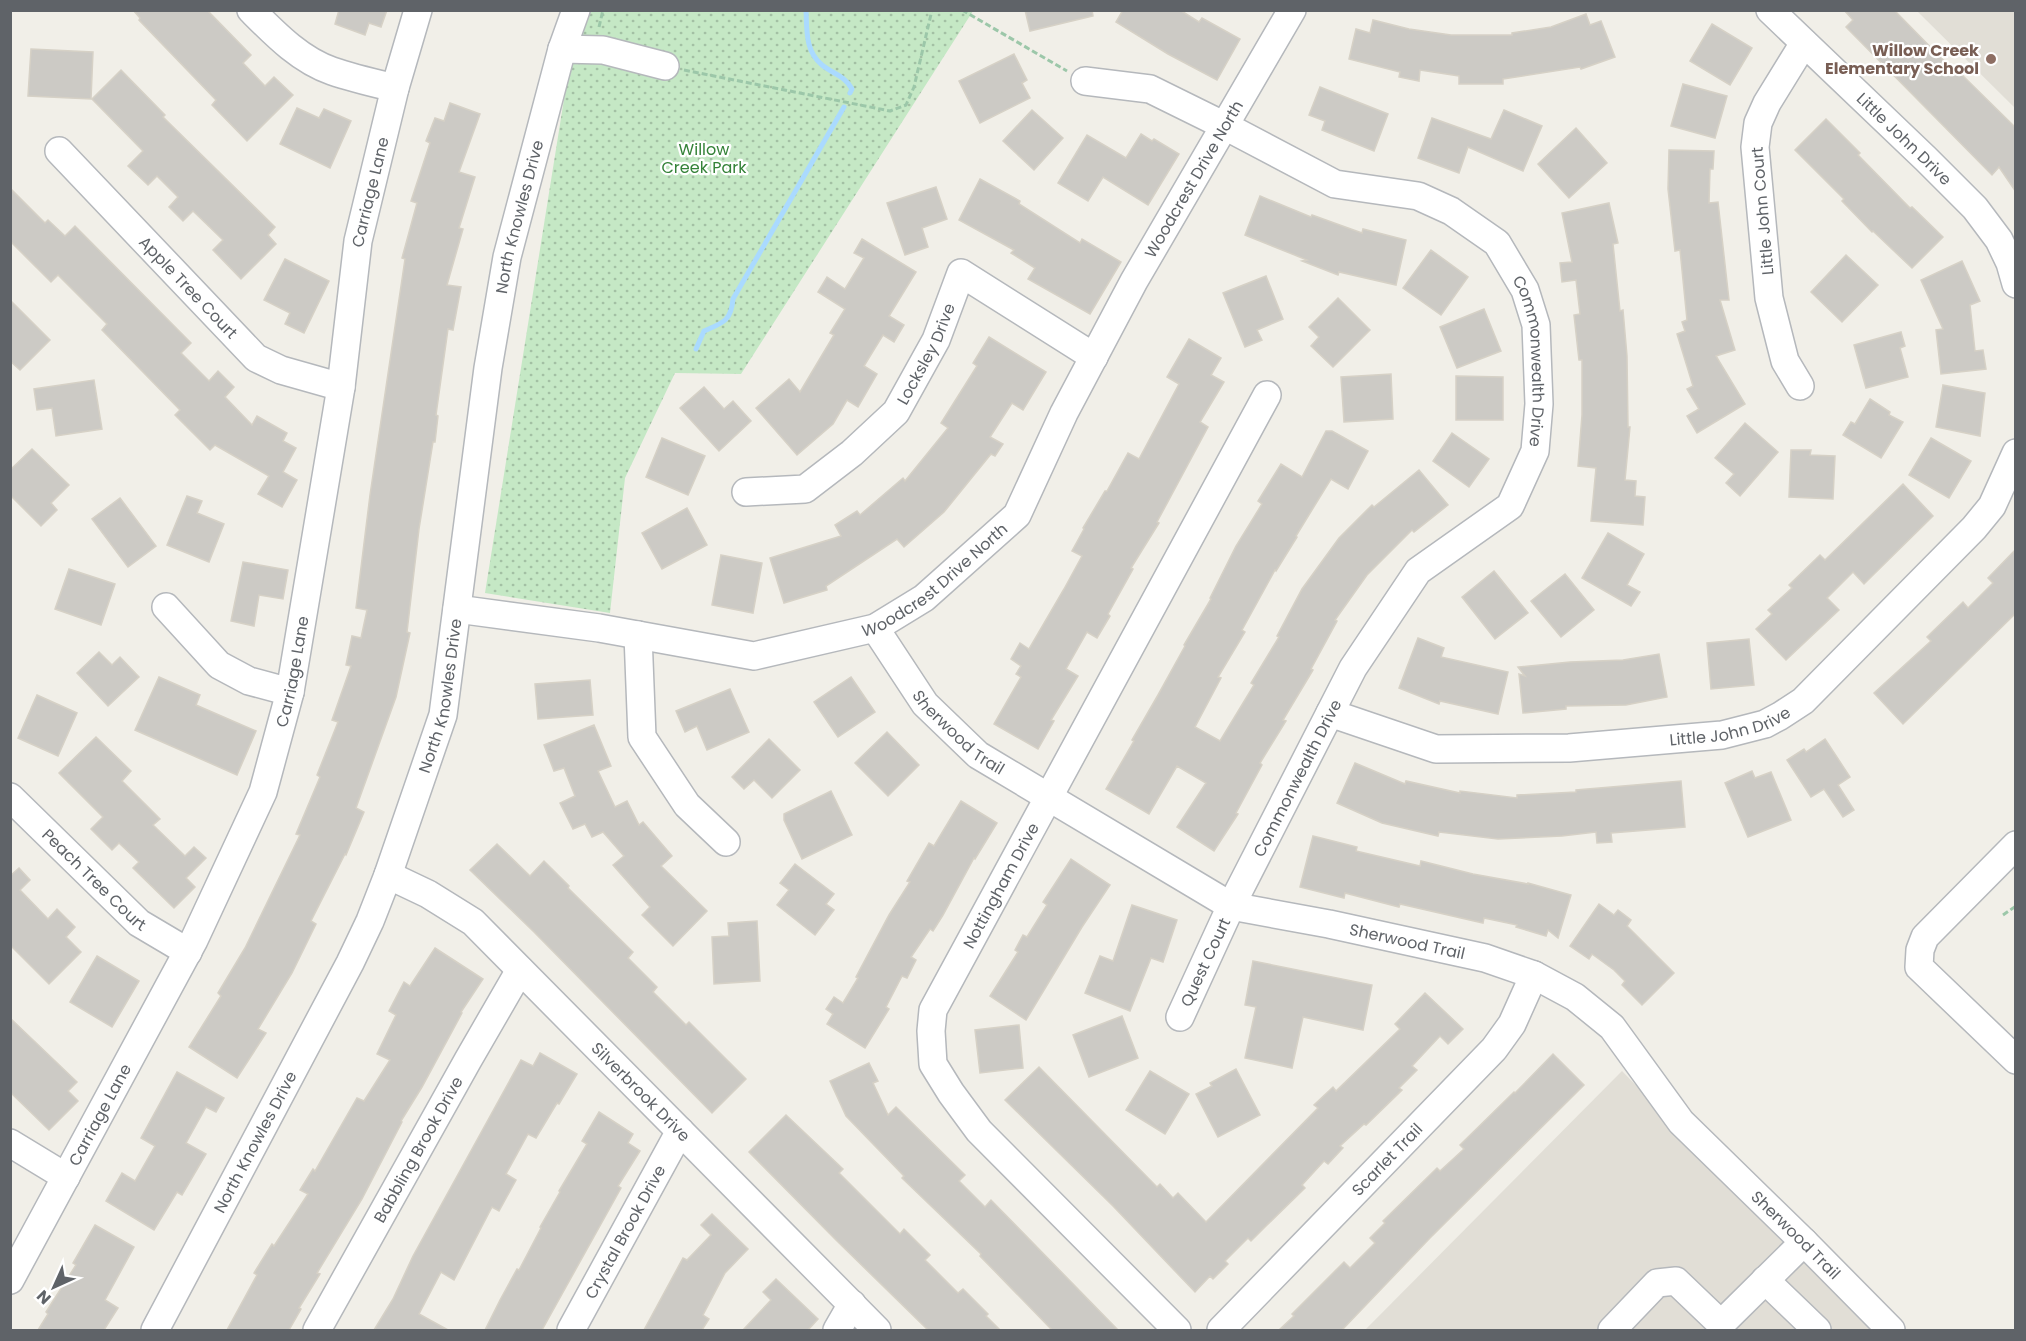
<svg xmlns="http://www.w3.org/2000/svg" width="2026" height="1341" viewBox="0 0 2026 1341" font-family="Poppins,sans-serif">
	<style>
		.education { fill: #e1ded6 }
		.park { fill: url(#park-dots) }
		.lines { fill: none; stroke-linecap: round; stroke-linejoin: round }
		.stream { stroke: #aadaff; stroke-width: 5 }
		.building { fill: #cccac5; stroke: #d6d1c6; stroke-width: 1.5 }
		.minor-casing { stroke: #b5b8bc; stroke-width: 30 }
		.path { stroke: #9cc7a9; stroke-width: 3; stroke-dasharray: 6 3; stroke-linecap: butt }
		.minor { stroke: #fff; stroke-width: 27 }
		.education-dot { fill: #8d6e63; stroke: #fff; stroke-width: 2 }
		.labels { text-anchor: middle; stroke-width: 4.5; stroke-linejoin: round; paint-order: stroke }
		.education-label { font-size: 16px; font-weight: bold; fill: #785e54; stroke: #fff; text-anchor: end }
		.street-label { font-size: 16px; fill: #5f6368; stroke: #fff }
		.park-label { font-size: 16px; fill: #348238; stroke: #fff }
	</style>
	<defs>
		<pattern id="park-dots" width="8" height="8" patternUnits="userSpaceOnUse" patternTransform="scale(1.5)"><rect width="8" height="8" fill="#c5e8c5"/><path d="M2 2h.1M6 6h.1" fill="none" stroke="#a3c0a4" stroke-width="1.8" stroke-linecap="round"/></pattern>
	</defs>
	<rect width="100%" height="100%" fill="#f1efe8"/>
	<g class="education">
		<polygon points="1917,11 2015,11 2015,108"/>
		<polygon points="1622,1071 1874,1330 1365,1330"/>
	</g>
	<polygon class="park" points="587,11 973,11 741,374 675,373 625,478 610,613 485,593 569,68"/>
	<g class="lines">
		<g class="stream">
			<path d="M806 10C807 30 805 51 822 65 833 74 844 75 852 89L850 93"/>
			<path d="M696 349 704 331C722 323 731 322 733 299L844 107"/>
		</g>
	</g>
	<g class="building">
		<polygon points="133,10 207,10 251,55 243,63 265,86 274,77 293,95 247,141 212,105 216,100 139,20 140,18"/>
		<polygon points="339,10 387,10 381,27 369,23 365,35 335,24"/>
		<polygon points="1025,10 1092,10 1093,16 1030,31"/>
		<polygon points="1123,10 1180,10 1199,22 1202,18 1240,39 1217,80 1168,54 1116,22"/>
		<polygon points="1844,10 1894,10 1955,72 1957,70 2016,128 2016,192 1999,167 1992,175 1846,27 1853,20"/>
		<polygon points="1586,14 1590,25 1601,21 1615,57 1581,69 1580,67 1503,79 1503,84 1459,84 1459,76 1420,70 1419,81 1399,77 1400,72 1349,59 1356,29 1370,33 1373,20 1409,29 1451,35 1512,35 1512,33 1551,27"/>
		<polygon points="1712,24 1752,48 1730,85 1690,61"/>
		<polygon points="31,49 93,52 91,99 28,96"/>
		<polygon points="1014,54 1027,80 1022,83 1030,98 980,123 959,81"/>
		<polygon points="121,70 165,115 163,117 275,227 268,235 276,244 241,279 213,250 223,240 193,211 183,221 169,207 178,197 157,176 148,185 128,166 143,151 92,99"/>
		<polygon points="1683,84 1727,96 1715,138 1671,126"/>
		<polygon points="1320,87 1388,114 1374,151 1322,130 1325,121 1309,115"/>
		<polygon points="450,103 480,114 459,172 475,177 459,228 463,229 447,285 461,287 453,330 448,329 436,415 438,416 435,442 433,442 419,529 407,632 410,633 396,697 356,808 364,812 346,855 345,854 311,921 316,924 292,973 258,1029 266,1033 237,1078 189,1047 221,996 218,993 245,948 300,835 296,834 320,777 317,775 338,722 332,720 351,666 346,665 352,636 361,638 367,610 356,608 370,495 405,259 402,258 417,203 411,201 430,143 426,141 435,118 444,121"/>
		<polygon points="297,108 319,118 324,109 351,121 330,168 280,144"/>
		<polygon points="1032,110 1063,138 1034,170 1003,141"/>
		<polygon points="1504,110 1542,126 1523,171 1468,147 1459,173 1418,158 1432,118 1491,139"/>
		<polygon points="1826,119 1860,153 1858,155 1910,208 1912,207 1943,237 1912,268 1873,231 1872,232 1842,201 1844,199 1795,150"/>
		<polygon points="1576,128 1607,163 1569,198 1538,164"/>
		<polygon points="1141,134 1152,141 1154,139 1179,154 1148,205 1103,177 1088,201 1058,183 1087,135 1126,158"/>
		<polygon points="1669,150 1714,151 1713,169 1710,169 1709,203 1718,202 1729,300 1720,300 1735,350 1716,356 1745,404 1697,433 1687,416 1699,409 1687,389 1693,386 1677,334 1685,331 1682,322 1687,320 1680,250 1675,251 1668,189"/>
		<polygon points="980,179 1020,201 1019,204 1080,243 1082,239 1121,262 1090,314 1028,279 1035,268 1011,253 1014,250 959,220"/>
		<polygon points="936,187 947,219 922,228 928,247 905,255 887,203"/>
		<polygon points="10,188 45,223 48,220 65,236 75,226 191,343 181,353 209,381 218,371 234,387 225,397 252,425 257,416 287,433 283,441 296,448 283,472 297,480 282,507 258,494 269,476 215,445 210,450 175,415 180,410 102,330 107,324 58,275 51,282 10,241"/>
		<polygon points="1260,196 1311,217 1312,215 1362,233 1363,229 1406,240 1396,285 1339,272 1338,275 1302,261 1307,260 1245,235"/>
		<polygon points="1609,203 1618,243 1613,244 1620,311 1623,310 1627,356 1628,427 1630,427 1625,480 1636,481 1635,496 1645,497 1643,525 1591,521 1596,468 1578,466 1582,415 1582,360 1579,360 1574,315 1580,314 1576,280 1562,282 1560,263 1572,262 1562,213"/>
		<polygon points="862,239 916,272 889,316 904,325 894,342 883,335 864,366 877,374 858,407 847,400 833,424 797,455 756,408 789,379 800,392 834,335 830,333 845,309 818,292 827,277 845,289 864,258 854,253"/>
		<polygon points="1431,250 1468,277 1441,315 1403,288"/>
		<polygon points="1846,255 1878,285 1842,322 1811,292"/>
		<polygon points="285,259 329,281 304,333 285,324 290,313 264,300"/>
		<polygon points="1962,261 1980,301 1970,305 1975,351 1983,350 1986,369 1941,374 1936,330 1943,329 1921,280"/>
		<polygon points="1266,276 1283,319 1257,330 1262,340 1245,347 1223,293"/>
		<polygon points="1338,298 1370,330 1333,367 1311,346 1319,337 1309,327"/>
		<polygon points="10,300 50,340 20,370 10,361"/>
		<polygon points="1484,309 1501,351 1457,368 1440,327"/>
		<polygon points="1901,332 1905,346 1900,348 1908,377 1866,388 1854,345"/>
		<polygon points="989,337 1046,372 1023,410 1012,403 990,437 1003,444 995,456 991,454 944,512 904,547 897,539 826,586 827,590 784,603 770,558 841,536 835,525 857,511 860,515 903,478 905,481 948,428 941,423 977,366 973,363"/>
		<polygon points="1189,339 1221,358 1211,375 1224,382 1200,422 1208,427 1157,522 1159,523 1131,568 1133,569 1108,614 1110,616 1097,638 1087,632 1066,669 1078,676 1051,720 1054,721 1038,749 994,724 1021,677 1016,674 1021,666 1011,659 1020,643 1029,649 1064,589 1082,556 1072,551 1084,529 1083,528 1105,491 1107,491 1128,453 1139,459 1179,384 1167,377"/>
		<polygon points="1391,374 1393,419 1344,422 1341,377"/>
		<polygon points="1456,376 1503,377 1503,420 1456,420"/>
		<polygon points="94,380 102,429 56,436 52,408 37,410 34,389"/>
		<polygon points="1943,385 1985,393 1980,436 1936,427"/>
		<polygon points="704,387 724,409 733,401 751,421 719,451 680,408"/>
		<polygon points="1870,399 1890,412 1889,415 1903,422 1881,458 1843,435 1851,422 1855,424"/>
		<polygon points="1745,423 1778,452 1740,496 1726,483 1734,474 1715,458"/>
		<polygon points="1326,431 1332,431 1368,451 1348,489 1331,479 1296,536 1297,537 1276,571 1275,570 1242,630 1245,632 1218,677 1221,678 1195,727 1220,741 1254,685 1251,683 1279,637 1277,636 1302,589 1339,538 1372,505 1374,507 1419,470 1448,505 1414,532 1412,530 1367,575 1335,620 1337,621 1311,669 1313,670 1283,720 1286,721 1260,763 1262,765 1236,813 1238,814 1214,851 1177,827 1206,783 1177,766 1149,814 1106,789 1134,741 1132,740 1158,695 1185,646 1184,645 1211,599 1210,598 1236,546 1262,504 1258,501 1281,464 1302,477"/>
		<polygon points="1452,433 1489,459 1469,487 1433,461"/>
		<polygon points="662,438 705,456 688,495 646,477"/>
		<polygon points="1931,438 1971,461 1949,498 1909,475"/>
		<polygon points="32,449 69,485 51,503 57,510 41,526 10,495 10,470"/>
		<polygon points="1791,450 1811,450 1810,455 1835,456 1833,499 1789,497"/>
		<polygon points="1903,484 1933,516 1864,584 1853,572 1827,598 1839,610 1786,660 1756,629 1772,614 1768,610 1792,588 1789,585 1820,555 1825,560"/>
		<polygon points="187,496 202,501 197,513 224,524 209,562 167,545"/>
		<polygon points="120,498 156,546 128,567 92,519"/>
		<polygon points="687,508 707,545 662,569 642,533"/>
		<polygon points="1608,533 1644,554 1627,585 1640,592 1631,606 1582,578"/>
		<polygon points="2016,549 2016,613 1903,724 1874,693 1931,641 1927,637 1963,602 1968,608 1993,583 1988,578"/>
		<polygon points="721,555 762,563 753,613 712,605"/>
		<polygon points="243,562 288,570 283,599 259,595 254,626 231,621"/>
		<polygon points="69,569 115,584 101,625 55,609"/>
		<polygon points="1494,571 1528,613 1495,639 1462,597"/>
		<polygon points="1565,574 1594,610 1561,637 1531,601"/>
		<polygon points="1418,638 1444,648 1441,657 1508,672 1498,714 1440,701 1439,704 1399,688"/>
		<polygon points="1749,639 1754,685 1711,689 1707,643"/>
		<polygon points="99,652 112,665 120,657 139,677 108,706 77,673"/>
		<polygon points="1659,654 1667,697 1626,705 1566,706 1566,709 1523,713 1519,674 1525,676 1518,667 1570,662 1623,660"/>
		<polygon points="159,677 200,695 196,705 256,731 237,775 135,730"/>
		<polygon points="851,677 875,712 838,737 814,702"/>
		<polygon points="590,680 593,715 538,719 535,684"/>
		<polygon points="730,689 749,732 707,750 697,726 685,732 676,711"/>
		<polygon points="37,695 77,713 58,756 18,738"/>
		<polygon points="594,725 611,766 598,771 615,807 627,801 639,825 643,822 672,856 661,866 707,911 673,946 642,915 650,907 613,865 624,856 603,832 592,837 585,824 573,829 560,803 575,796 564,768 554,771 544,745"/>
		<polygon points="887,732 919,765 888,796 855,763"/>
		<polygon points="96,737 131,771 122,781 160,819 153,825 185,856 194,847 206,858 186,878 195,887 174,908 133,868 139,862 119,843 112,850 91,829 103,817 59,773"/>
		<polygon points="769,739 800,770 772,798 754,780 744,789 732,777"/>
		<polygon points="1825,739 1850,777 1838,785 1854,810 1843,817 1824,789 1811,797 1787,760 1804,749 1806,752"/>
		<polygon points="1355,763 1405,784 1406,781 1460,793 1460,791 1517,798 1517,795 1576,792 1576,790 1681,781 1685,827 1611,833 1612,842 1597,843 1596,832 1562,836 1498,839 1439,832 1438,836 1382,823 1337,803"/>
		<polygon points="1752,771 1755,778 1771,772 1791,820 1748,837 1725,783"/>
		<polygon points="831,791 852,835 802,859 784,820 784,814"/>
		<polygon points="961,801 997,823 975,859 974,858 943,915 933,931 930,929 911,957 916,960 907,978 902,976 886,1007 889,1009 865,1048 827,1024 833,1014 826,1009 834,997 843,1003 858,978 856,977 889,915 910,882 907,881 929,843 934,846"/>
		<polygon points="1313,836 1357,847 1356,851 1420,866 1421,861 1473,874 1528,884 1528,883 1571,895 1558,938 1548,930 1546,936 1516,927 1517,925 1484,918 1483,923 1400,904 1399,907 1345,893 1344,898 1300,887"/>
		<polygon points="497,844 530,876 544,861 569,886 568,888 633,952 628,958 657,987 653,992 686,1025 689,1022 746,1079 712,1113 534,932 470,870"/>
		<polygon points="1071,859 1110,885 1082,927 1026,1020 990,996 1018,952 1015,950 1023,935 1027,937 1047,905 1043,902"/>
		<polygon points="795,864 834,894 826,904 834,910 815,935 777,905 789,890 780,883"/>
		<polygon points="19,868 30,880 20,890 48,919 57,909 75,927 66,937 81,952 49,984 10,945 10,876"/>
		<polygon points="1599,904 1614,915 1618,910 1631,920 1627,926 1674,973 1642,1005 1622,985 1625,981 1614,970 1592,954 1589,959 1570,946"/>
		<polygon points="1132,905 1177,920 1163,962 1151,958 1130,1011 1085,993 1100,956 1113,961"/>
		<polygon points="757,921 760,981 714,984 712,937 729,936 728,923"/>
		<polygon points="435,948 483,979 461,1012 462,1013 422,1087 401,1121 402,1122 362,1199 317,1273 320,1274 299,1308 301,1309 289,1330 227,1330 257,1275 254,1273 272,1244 274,1246 308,1194 300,1190 313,1169 315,1171 357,1098 364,1101 390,1060 377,1054 396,1015 389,1011 404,982 410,986"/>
		<polygon points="97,956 139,981 112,1027 70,1002"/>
		<polygon points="1253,961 1372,985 1363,1030 1303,1017 1292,1068 1245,1058 1256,1007 1245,1005"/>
		<polygon points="1425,993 1463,1029 1448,1044 1440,1036 1412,1066 1417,1070 1399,1088 1402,1090 1366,1125 1364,1124 1340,1146 1343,1148 1328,1164 1324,1161 1302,1185 1305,1188 1266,1226 1251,1241 1248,1238 1225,1261 1228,1264 1213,1279 1210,1276 1195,1292 1113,1206 1005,1100 1039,1067 1157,1187 1160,1184 1173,1198 1178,1193 1206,1222 1318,1108 1314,1105 1333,1087 1336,1091 1400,1029 1395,1024"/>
		<polygon points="1122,1016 1138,1058 1089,1077 1073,1035"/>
		<polygon points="10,1018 77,1082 68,1091 78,1101 49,1130 10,1092"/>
		<polygon points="1019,1025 1023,1068 980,1073 975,1030"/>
		<polygon points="540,1053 577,1074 559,1104 557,1103 536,1138 528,1134 506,1174 516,1180 499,1211 492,1207 454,1280 441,1272 419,1314 448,1330 374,1330 393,1299 413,1256 521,1060 533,1066"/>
		<polygon points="1553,1054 1584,1085 1430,1238 1342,1330 1279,1330 1294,1316 1292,1314 1344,1262 1350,1268 1375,1243 1370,1238 1385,1223 1383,1221 1437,1168 1440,1171 1464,1149 1460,1145 1514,1092 1515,1093"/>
		<polygon points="869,1063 878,1081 873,1083 888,1115 896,1107 965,1175 959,1181 985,1207 991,1200 1118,1330 1052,1330 980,1256 981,1254 902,1178 904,1176 846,1116 830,1081"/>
		<polygon points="1236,1069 1260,1115 1218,1137 1196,1094 1212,1086 1210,1083"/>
		<polygon points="1150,1071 1189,1094 1165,1134 1126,1110"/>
		<polygon points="177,1072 224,1098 216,1112 206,1107 186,1143 206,1154 182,1195 177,1192 154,1230 106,1201 122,1173 135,1181 155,1146 141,1138"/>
		<polygon points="599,1112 633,1134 628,1143 640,1151 618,1186 621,1188 542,1330 485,1330 500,1300 517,1269 519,1270 541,1228 540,1227 560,1192 559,1191 587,1144 582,1141"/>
		<polygon points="786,1115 843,1169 839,1173 900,1234 904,1229 930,1255 925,1260 958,1293 963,1289 988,1314 986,1316 1000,1330 928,1330 836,1240 749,1152"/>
		<polygon points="712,1214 748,1249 725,1273 703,1315 709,1319 702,1330 644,1330 683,1258 687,1260 711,1235 701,1225"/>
		<polygon points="95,1225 134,1247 105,1300 118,1308 104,1330 38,1330 48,1314 46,1312 76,1265 73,1263"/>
		<polygon points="776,1279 818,1319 808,1330 743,1330 771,1300 763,1292"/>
	</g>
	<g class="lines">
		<g class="minor-casing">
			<g id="minor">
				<path d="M251 10C275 34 300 60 332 71 352 78 374 83 395 88"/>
				<path id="s1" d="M1770 10 1926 159 1975 208 1999 240 2010 263 2016 284"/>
				<polyline points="562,49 603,50 665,66"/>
				<path id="s2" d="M1085 81 1150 89 1225 126 1335 184 1418 196 1451 211 1497 243 1525 290 1536 325 1539 404 1535 451 1510 506 1418 571 1353 668 1231 906 1180 1017"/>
				<path id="s3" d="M59 151 256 358 281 370 341 387"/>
				<polyline points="1800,386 1785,361 1769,298 1755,147 1758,123 1767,103 1804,43"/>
				<path id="s4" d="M746 492 805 489 852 453 896 412 936 340 961 273 1094 357"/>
				<polyline points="166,607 219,665 249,681 290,692"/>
				<path id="s5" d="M457 609 599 628 754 656 875 628 924 598 1017 515 1064 413 1134 281 1292 10"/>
				<path id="s6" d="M875 628 925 704 978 755 1231 906 1329 924 1485 958 1534 975 1575 997 1612 1027 1681 1122 1804 1242 1891 1330"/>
				<polyline points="638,635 642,737 687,805 726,842"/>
				<path id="s7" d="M1330 713 1436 749 1569 748 1722 735 1765 724 1780 716 1803 701 1974 528 1992 506 2016 453"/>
				<path id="s8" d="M10 797 139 923 188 952"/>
				<polyline points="2016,845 1925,937 1920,950 1919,967 2016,1060"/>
				<path id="s9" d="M388 875 428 894 473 922 877 1330"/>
				<polyline points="10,1143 66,1177"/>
				<path id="s10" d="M10 1280 194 940 263 792 290 692 341 387 358 241 395 88 418 10"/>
				<polyline points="1765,1280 1817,1330"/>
				<path id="s11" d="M155 1330 350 963 370 921 388 875 443 715 488 368 507 257 562 49 576 10"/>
				<path id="s12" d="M317 1330 468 1060 520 970"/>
				<path id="s13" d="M571 1330 680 1131"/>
				<polyline points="837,1330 852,1304"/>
				<path id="s14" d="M1177 1330 979 1131 951 1093 933 1064 931 1031 933 1010 1267 395"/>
				<path id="s15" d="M1221 1330 1494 1049 1512 1024 1534 975"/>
				<polyline points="1612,1330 1657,1283 1676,1281 1721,1324 1804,1242"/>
			</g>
		</g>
		<g class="path">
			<polyline points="962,10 1067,71"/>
			<polyline points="599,27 603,10"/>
			<polyline points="684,70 890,111 906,105 914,87 932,10"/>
			<polyline points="2003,915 2016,906"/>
		</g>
		<use href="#minor" class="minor"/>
	</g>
	<circle class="education-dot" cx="1991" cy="59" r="6"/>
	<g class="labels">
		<g class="education-label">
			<text x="1979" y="56">Willow Creek<tspan x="1979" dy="18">Elementary School</tspan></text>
		</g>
		<g class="street-label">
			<text dy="6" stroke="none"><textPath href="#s1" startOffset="186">Little John Drive</textPath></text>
			<text dy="6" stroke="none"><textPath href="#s5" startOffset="987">Woodcrest Drive North</textPath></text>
			<text dy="6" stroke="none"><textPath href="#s10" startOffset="1160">Carriage Lane</textPath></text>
			<text transform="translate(1762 211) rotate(-95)" y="6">Little John Court</text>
			<text dy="6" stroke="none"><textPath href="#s11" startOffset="1185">North Knowles Drive</textPath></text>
			<text dy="6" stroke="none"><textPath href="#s3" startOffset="188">Apple Tree Court</textPath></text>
			<text dy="6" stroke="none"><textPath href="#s4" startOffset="244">Locksley Drive</textPath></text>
			<text dy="6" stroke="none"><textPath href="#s2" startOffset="576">Commonwealth Drive</textPath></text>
			<text dy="6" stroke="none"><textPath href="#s5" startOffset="501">Woodcrest Drive North</textPath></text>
			<text dy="6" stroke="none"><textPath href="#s10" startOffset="674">Carriage Lane</textPath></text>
			<text dy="6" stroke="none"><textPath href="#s11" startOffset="699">North Knowles Drive</textPath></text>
			<text dy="6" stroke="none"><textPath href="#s7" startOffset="408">Little John Drive</textPath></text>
			<text dy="6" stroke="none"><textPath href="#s6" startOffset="135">Sherwood Trail</textPath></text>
			<text transform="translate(1297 778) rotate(-63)" y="6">Commonwealth Drive</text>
			<text dy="6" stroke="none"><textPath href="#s8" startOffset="118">Peach Tree Court</textPath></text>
			<text dy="6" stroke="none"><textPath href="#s14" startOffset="558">Nottingham Drive</textPath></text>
			<text dy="6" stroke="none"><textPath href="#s6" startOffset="639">Sherwood Trail</textPath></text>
			<text transform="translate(1205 962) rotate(-65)" y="6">Quest Court</text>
			<text dy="6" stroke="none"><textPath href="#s9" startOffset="336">Silverbrook Drive</textPath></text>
			<text dy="6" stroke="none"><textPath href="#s10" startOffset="188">Carriage Lane</textPath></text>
			<text dy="6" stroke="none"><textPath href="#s11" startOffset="213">North Knowles Drive</textPath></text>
			<text dy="6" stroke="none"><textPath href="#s12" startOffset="207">Babbling Brook Drive</textPath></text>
			<text dy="6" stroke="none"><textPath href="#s15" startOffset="238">Scarlet Trail</textPath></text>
			<text dy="6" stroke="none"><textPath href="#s13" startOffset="112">Crystal Brook Drive</textPath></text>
			<text dy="6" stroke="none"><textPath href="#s6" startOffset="1143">Sherwood Trail</textPath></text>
		</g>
		<g class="park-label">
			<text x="704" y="155">Willow<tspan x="704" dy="18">Creek Park</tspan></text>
		</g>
	</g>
	<rect width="2026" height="1341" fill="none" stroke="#5f6368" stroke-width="24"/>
	<g transform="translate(54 1287) rotate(225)" stroke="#ffffff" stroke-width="4.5" paint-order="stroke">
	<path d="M0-4.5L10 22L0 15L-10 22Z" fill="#5f6368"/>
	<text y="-9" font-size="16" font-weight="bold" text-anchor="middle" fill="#5f6368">N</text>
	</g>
</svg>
